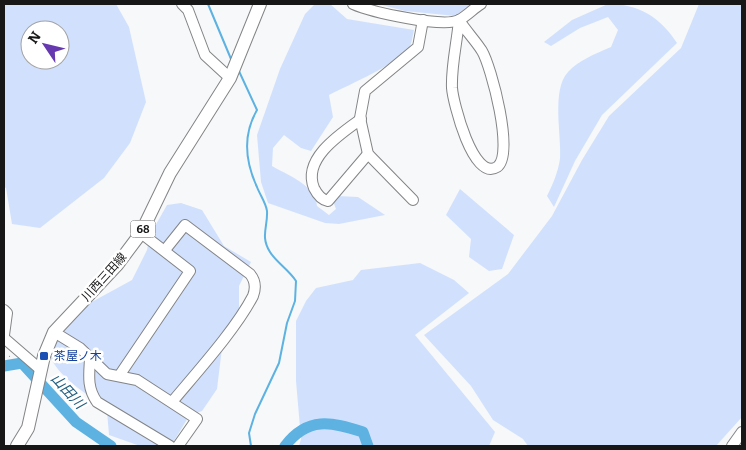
<svg xmlns="http://www.w3.org/2000/svg" width="746" height="450" viewBox="0 0 746 450" font-family="Bitter,'Noto Sans JP',serif">
	<style>
		.green { fill: #d1e1fd; fill-rule: evenodd }
		.lines { fill: none; stroke-linecap: round; stroke-linejoin: round }
		.stream { stroke: #5db2e2; stroke-width: 2 }
		.river { stroke: #5db2e2; stroke-width: 11 }
		.minor-casing { stroke: #838486; stroke-width: 12 }
		.major-casing { stroke: #838486; stroke-width: 14 }
		.path { stroke: #8b8b8c; stroke-width: 1; stroke-dasharray: 1 4; stroke-linecap: butt }
		.minor { stroke: #fff; stroke-width: 10 }
		.major { stroke: #fff; stroke-width: 12 }
		.transit-dot { fill: #1a4fb4; stroke: #fff; stroke-width: 2 }
		.labels { text-anchor: middle; stroke-width: 5; stroke-linejoin: round; paint-order: stroke }
		.shield { fill: #fff; stroke: #5d5d5d; stroke-width: 1 }
		.shield-label { font-size: 11px; font-weight: bold; fill: #171718 }
		.street-label { font-size: 12px; fill: #171718; stroke: #fff }
		.transit-label { font-size: 12px; fill: #164399; stroke: #fff; text-anchor: start }
		.water-label { font-size: 14px; font-style: italic; fill: #205e7f; stroke: #fff }
	</style>
	<rect width="100%" height="100%" fill="#f7f8f9"/>
	<g class="green">
		<path d="M4 4H116L129 27 146 102 130 143 104 178 40 228 12 224 6 188 4 187ZM30 30H60V60H30Z"/>
		<path d="M315 4H330L347 19 414 30C413 34 412 42 410 46 399 64 348 85 329 95L333 117 311 151 301 148 284 135 273 148 272 166C287 175 316 185 317 206L329 215 336 209 333 201 337 196 358 197 385 215 339 224 325 223 268 203 261 182 257 135 280 69 305 14Z"/>
		<polygon points="378,4 471,4 455,16 405,11"/>
		<path d="M608 4C639 4 660 17 677 43L602 115 575 161 554 207 547 196C553 184 558 172 560 159 562 136 551 90 568 72 579 60 595 54 611 47L618 30 608 17 580 28 551 46 544 42 572 20Z"/>
		<polygon points="699,4 742,4 742,417 716,446 528,446 523,439 493,420 471,386 424,335 508,274 552,216 582,160 609,116 681,48"/>
		<polygon points="460,189 514,235 502,269 489,271 469,257 471,239 446,215"/>
		<path d="M181 203 202 210 224 246 251 262 239 286V310L222 348 217 389 202 411 189 416 171 446H140L109 435 107 411C87 392 58 379 48 352L61 328 90 303 132 280 147 250 150 235 167 205Z"/>
		<polygon points="420,263 454,280 469,293 415,335 495,432 489,446 299,446 301,439 296,381 296,321 306,301 316,288 353,280 361,270"/>
	</g>
	<g class="lines">
		<g class="stream">
			<polyline points="208,4 231,59"/>
			<path d="M238 69 257 110C243 134 245 161 257 187 260 195 266 203 267 211 268 227 260 236 270 252 277 263 289 270 296 281L295 301 287 323 279 363 255 414 249 433 251 446"/>
		</g>
		<g class="river">
			<polyline points="4,366 22,363 76,422 111,446"/>
			<path d="M285 446C308 416 331 422 363 432L368 446"/>
		</g>
		<g class="minor-casing">
			<g id="minor">
				<polyline points="182,4 188,10 205,55 230,78"/>
				<path d="M353 4C371 12 443 28 459 20 467 16 474 8 481 4"/>
				<path d="M459 20C466 31 475 40 482 51 491 66 515 155 497 167 473 182 453 102 452 88 451 66 457 43 459 20Z"/>
				<path d="M361 119C340 134 302 159 314 188 317 194 322 200 328 201L368 154"/>
				<polyline points="413,200 368,154 360,118 365,91 418,47 423,20"/>
				<path d="M165 250 185 225 250 274C255 280 256 288 253 296 236 329 197 372 172 402"/>
				<polyline points="4,310 7,313 4,335"/>
				<polyline points="54,332 80,348 107,374 137,380 197,419 178,446"/>
				<polyline points="4,338 41,370"/>
				<path d="M90 359C89 375 87 388 97 402L170 446"/>
				<polyline points="119,376 190,271 141,233"/>
				<polyline points="732,446 742,432"/>
			</g>
		</g>
		<g class="major-casing">
			<polyline id="major" points="17,446 28,428 44,356 54,332 117,265 141,233 170,173 230,78 260,4"/>
		</g>
		<polyline class="path" points="4,357 13,356"/>
		<use href="#minor" class="minor"/>
		<use href="#major" class="major"/>
	</g>
	<rect class="transit-dot" x="39" y="351" width="10" height="10" rx="2.5"/>
	<g class="labels">
		<rect class="shield" x="130.5" y="220.5" width="25" height="17" rx="4"/>
		<g class="shield-label">
			<text x="143" y="233">68</text>
		</g>
		<g class="street-label">
			<text transform="translate(104 277) rotate(-48)" y="4">川西三田線</text>
		</g>
		<g class="transit-label">
			<text x="54" y="360">茶屋ノ木</text>
		</g>
		<g class="water-label">
			<text transform="translate(68 391) rotate(47)" y="5">山田川</text>
		</g>
	</g>
	<rect width="746" height="450" fill="none" stroke="#171718" stroke-width="10"/>
	<g transform="translate(45 45) rotate(305)"><circle r="24" fill="#ffffff" stroke="#a2a2a3"/>
	<path d="M0-4L9 19L0 12L-9 19Z" fill="#6739b0"/>
	<text y="-8" font-size="14" font-weight="bold" text-anchor="middle" fill="#171718">N</text>
	</g>
</svg>
